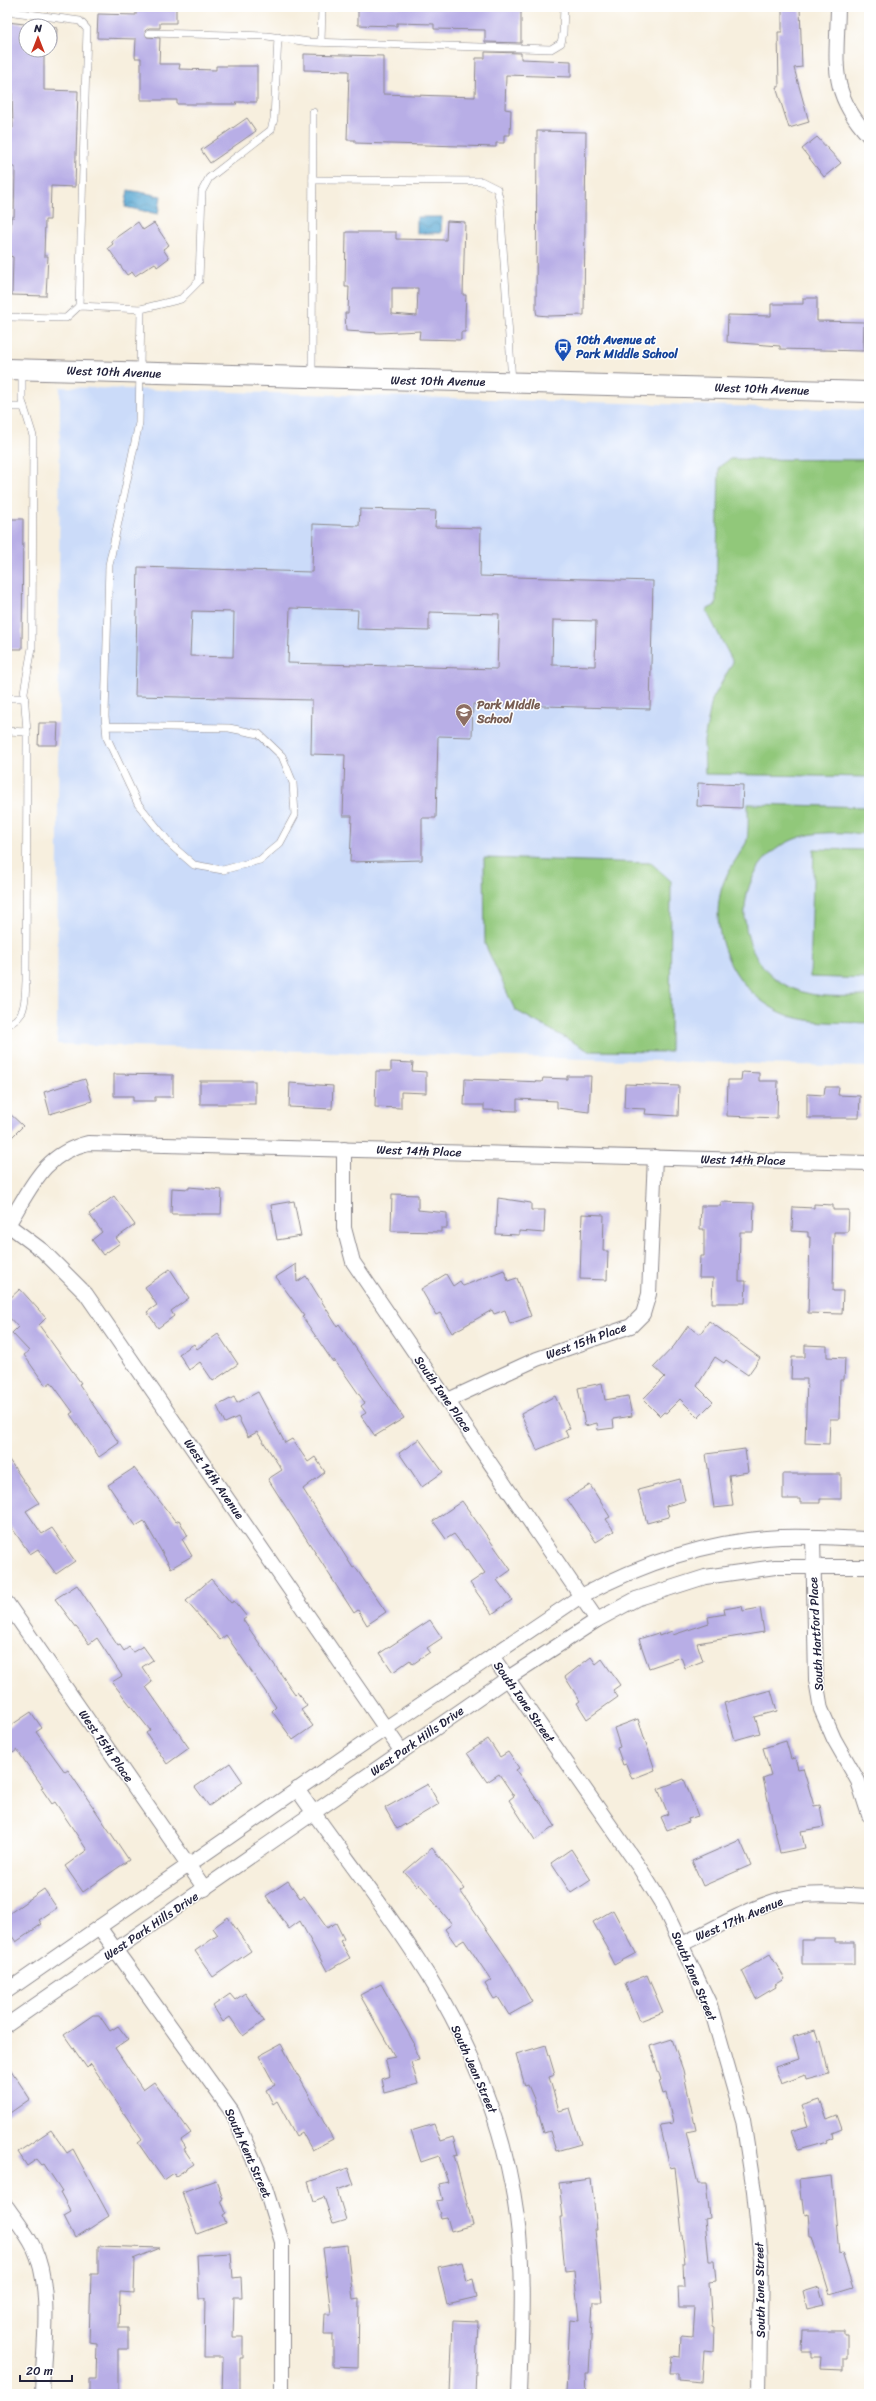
<svg xmlns="http://www.w3.org/2000/svg" width="876" height="2401" viewBox="0 0 876 2401" font-family="Sriracha,sans-serif">
	<style>
		.built { fill: #cbdbf9 }
		.green { fill: #91c87a; stroke: #5a755a }
		.water { fill: url(#water-waves); stroke: #3e6587 }
		.building { fill: #b8aee6; fill-rule: evenodd }
		.lines { fill: none; stroke-linecap: round; stroke-linejoin: round }
		.service-casing { stroke: #8c888c; stroke-width: 8 }
		.minor-casing { stroke: #8c888c; stroke-width: 16 }
		.secondary-casing { stroke: #8c888c; stroke-width: 22 }
		.service { stroke: #fff; stroke-width: 7 }
		.minor { stroke: #fff; stroke-width: 14 }
		.secondary { stroke: #fff; stroke-width: 20 }
		.labels { text-anchor: middle; stroke-width: 3; stroke-linejoin: round; paint-order: stroke }
		.transit-label { font-size: 12px; font-weight: bold; fill: #164399; stroke: #fff; text-anchor: start }
		.street-label { font-size: 12px; fill: #22223b; stroke: #fff }
		.education-label { font-size: 12px; font-weight: bold; fill: #785e54; stroke: #fff; text-anchor: start }
	</style>
	<defs>
		<pattern id="water-waves" width="16" height="10" patternUnits="userSpaceOnUse"><rect width="16" height="10" fill="#59a8d3"/><path d="M0 5q4-4 8 0t8 0" fill="none" stroke="#4988ac"/></pattern>
	</defs>
	<rect width="100%" height="100%" fill="#fff"/>
	<filter id="ink" filterUnits="userSpaceOnUse"><feTurbulence type="fractalNoise" baseFrequency=".025" numOctaves="2"/><feDisplacementMap in="SourceGraphic" scale="8" xChannelSelector="R" yChannelSelector="G"/><feConvolveMatrix kernelMatrix="1 2 1 2 8 2 1 2 1" color-interpolation-filters="sRGB"/></filter>
	<filter id="wash" filterUnits="userSpaceOnUse"><feTurbulence type="fractalNoise" baseFrequency=".012" numOctaves="4" result="noise"/><feDisplacementMap in="SourceGraphic" scale="16" xChannelSelector="R" yChannelSelector="G"/><feGaussianBlur stdDeviation="0.9" result="paint"/><feColorMatrix in="noise" values="0 0 0 0 0 0 0 0 0 0 0 0 0 0 0 0 0 1.4 0 .05"/><feComposite in="paint" operator="in"/></filter>
	<g filter="url(#wash)">
		<rect width="100%" height="100%" fill="#f7efde"/>
		<polygon class="built" points="60,387 869,410 869,1067 57,1044"/>
		<g class="green">
			<polygon points="730,459 869,460 869,777 705,774 704,741 712,700 733,662 706,610 716,605 719,467"/>
			<path d="M748 804 869 807V834C840 833 812 829 786 843 727 874 733 965 794 989 817 999 844 996 869 996V1023C843 1022 815 1024 790 1016 741 999 710 945 720 895 724 874 736 861 746 843 749 837 748 812 748 804Z"/>
			<polygon points="814,849 869,850 869,979 810,977"/>
			<polygon points="484,858 651,863 671,881 670,1052 589,1051 515,1010 485,944"/>
		</g>
		<g class="water">
			<polygon points="128,190 161,196 158,214 125,207"/>
			<polygon points="417,217 442,217 441,233 417,233"/>
		</g>
		<g id="blocks">
			<g class="building">
				<polygon points="136,7 176,7 176,23 160,23 160,28 149,28 145,31 147,37 160,38 159,64 180,64 179,69 216,70 216,66 257,66 257,102 235,102 237,104 177,104 177,100 141,100 141,58 135,58 136,39 97,38 98,14 136,15"/>
				<polygon points="358,7 521,7 521,43 485,42 485,30 434,29 434,24 397,23 397,26 358,25"/>
				<polygon points="782,7 800,7 802,67 794,68 809,122 789,128 776,87 779,87 778,32 782,32"/>
				<polygon points="7,22 42,26 26,26 26,50 44,50 44,90 78,91 75,187 51,186 50,220 45,220 44,256 48,256 46,296 12,295 13,257 10,256 11,217 14,217 15,167 8,167 8,128 13,128 12,92 8,92"/>
				<polygon points="50,27 57,28 56,44 50,43"/>
				<polygon points="485,52 521,53 521,59 571,61 571,77 506,75 505,109 511,110 510,135 504,135 504,143 496,143 496,147 355,143 355,140 347,140 349,71 304,70 304,54 383,56 383,94 475,97 476,58 485,58"/>
				<polygon points="247,118 256,131 210,163 201,150"/>
				<polygon points="537,131 586,132 584,315 548,316 537,315 536,311"/>
				<polygon points="817,137 841,163 824,177 802,149"/>
				<path d="M447 221 465 222 463 295H466L465 316V332H461V340L419 339 420 331 380 333 346 331 345 313H348L349 287H345L346 232H396V239L446 240ZM392 288H418L417 316 392 314Z"/>
				<polygon points="138,222 143,230 154,223 169,245 163,249 169,258 157,267 155,263 135,276 132,272 127,275 108,248 113,244 111,241"/>
				<polygon points="803,298 817,298 817,321 864,322 863,351 780,349 780,346 727,342 728,315 771,316 771,304 803,304"/>
				<path d="M360 509 436 511 435 527 481 528 480 576 653 581 650 709 473 704 472 737 438 736 436 818H422V860L350 862 352 816H343L345 755 311 754 312 700 135 696 138 567 312 572 313 524 359 526ZM290 608 358 610 357 629 429 631V612L499 614 497 669 288 663ZM192 611 234 612 233 657 190 656ZM553 620 596 621 595 666 552 665Z"/>
				<polygon points="7,519 23,519 22,649 7,649"/>
				<polygon points="39,723 58,723 57,745 38,745"/>
				<polygon points="698,783 743,785 742,808 697,806"/>
				<polygon points="391,1062 413,1063 412,1071 426,1072 426,1093 401,1092 401,1108 375,1107 376,1071 391,1071"/>
				<polygon points="742,1072 759,1073 759,1081 778,1081 777,1118 727,1116 728,1080 741,1080"/>
				<polygon points="114,1074 173,1075 173,1097 155,1097 155,1101 133,1101 133,1096 114,1096"/>
				<polygon points="567,1076 591,1076 589,1112 557,1108 557,1101 517,1099 517,1111 484,1110 484,1105 464,1105 465,1079 542,1082 543,1078 567,1079"/>
				<polygon points="85,1079 92,1101 50,1114 44,1092"/>
				<rect x="200" y="1081" width="55" height="23"/>
				<polygon points="290,1083 333,1086 332,1109 289,1107"/>
				<polygon points="625,1084 679,1086 678,1116 645,1114 646,1109 624,1108"/>
				<polygon points="825,1087 839,1087 838,1095 860,1096 859,1118 807,1118 807,1094 824,1095"/>
				<polygon points="7,1111 23,1126 7,1142"/>
				<polygon points="189,1187 222,1190 221,1214 171,1214 172,1188 189,1189"/>
				<polygon points="392,1194 418,1195 418,1210 447,1213 447,1228 441,1228 441,1232 391,1231"/>
				<polygon points="114,1196 135,1225 116,1238 120,1243 103,1255 92,1240 102,1232 89,1214"/>
				<polygon points="498,1198 531,1203 531,1210 545,1210 544,1233 519,1231 519,1235 496,1234"/>
				<polygon points="294,1201 301,1236 277,1240 271,1205"/>
				<polygon points="721,1202 754,1203 753,1232 740,1232 739,1281 746,1281 745,1303 712,1303 713,1278 699,1278 700,1256 704,1256 704,1229 700,1229 701,1206 721,1206"/>
				<polygon points="814,1204 833,1205 833,1210 849,1210 848,1232 834,1232 833,1291 843,1291 842,1314 808,1313 810,1237 808,1237 808,1232 792,1231 793,1207 814,1208"/>
				<polygon points="582,1214 604,1215 603,1251 608,1251 607,1280 580,1279"/>
				<polygon points="296,1264 297,1282 306,1276 337,1326 339,1324 404,1418 375,1436 361,1416 366,1413 361,1406 365,1403 342,1370 334,1360 333,1362 302,1316 304,1315 276,1277"/>
				<polygon points="170,1269 189,1298 171,1311 174,1316 158,1328 147,1312 157,1305 145,1287"/>
				<polygon points="504,1270 508,1281 517,1278 531,1316 510,1324 505,1310 494,1314 492,1310 452,1333 440,1313 436,1315 421,1289 446,1274 453,1286 460,1281 463,1286"/>
				<polygon points="20,1289 46,1318 39,1325 81,1383 79,1384 119,1443 99,1457 70,1414 73,1412 51,1382 46,1386 24,1355 29,1351 12,1333 18,1327 7,1315 7,1301"/>
				<polygon points="709,1321 760,1358 748,1375 726,1360 724,1363 715,1357 697,1386 713,1402 698,1417 680,1399 666,1413 664,1412 660,1416 643,1399 665,1377 654,1367 674,1346 688,1326 700,1334"/>
				<polygon points="218,1334 238,1364 213,1381 200,1362 189,1370 179,1354 194,1344 197,1349"/>
				<polygon points="805,1345 827,1346 827,1357 845,1358 844,1380 840,1380 839,1419 830,1419 829,1444 805,1443 807,1379 791,1379 792,1357 805,1357"/>
				<polygon points="602,1383 605,1400 628,1396 632,1416 613,1419 614,1428 598,1430 597,1423 585,1426 578,1388"/>
				<polygon points="258,1392 285,1443 292,1439 308,1462 315,1457 325,1472 303,1489 353,1568 355,1567 386,1612 367,1625 358,1610 354,1613 268,1479 282,1470 257,1432 248,1437 238,1417 225,1423 217,1406 234,1397 237,1403"/>
				<polygon points="555,1396 570,1429 565,1430 568,1437 537,1450 521,1414"/>
				<polygon points="419,1439 443,1472 422,1487 399,1453"/>
				<polygon points="745,1449 748,1472 729,1475 733,1506 714,1508 706,1454"/>
				<polygon points="7,1457 39,1503 26,1511 42,1534 52,1528 75,1561 56,1574 38,1549 30,1554 7,1521"/>
				<polygon points="134,1468 176,1522 179,1520 188,1536 182,1539 192,1556 171,1568 144,1521 136,1526 108,1485"/>
				<polygon points="783,1474 841,1474 841,1499 820,1499 820,1503 800,1503 800,1499 783,1499"/>
				<polygon points="680,1479 685,1501 666,1506 669,1517 647,1523 638,1490"/>
				<polygon points="590,1485 610,1517 606,1519 614,1531 596,1542 567,1499"/>
				<polygon points="462,1501 511,1570 497,1580 512,1600 492,1614 470,1583 485,1573 468,1549 466,1550 454,1534 446,1539 433,1521"/>
				<polygon points="211,1579 231,1603 234,1601 247,1617 243,1620 295,1694 297,1692 307,1706 301,1710 313,1726 293,1740 272,1711 276,1707 226,1635 220,1640 186,1601"/>
				<polygon points="77,1585 118,1646 120,1645 124,1651 129,1647 133,1652 143,1646 153,1660 142,1667 152,1682 146,1687 189,1748 167,1764 146,1733 150,1730 112,1682 122,1676 97,1638 89,1644 55,1599"/>
				<polygon points="742,1606 743,1611 760,1608 764,1632 697,1643 703,1661 685,1668 681,1657 649,1668 639,1639 658,1633 659,1636 672,1631 673,1635 709,1623 708,1617 725,1614 724,1609"/>
				<polygon points="430,1620 442,1638 427,1648 430,1652 413,1664 410,1660 393,1672 380,1653"/>
				<polygon points="591,1657 596,1664 602,1659 620,1685 613,1690 618,1697 587,1719 577,1703 580,1701 565,1677"/>
				<polygon points="771,1690 777,1711 755,1717 760,1733 735,1740 724,1703"/>
				<polygon points="31,1712 42,1728 36,1732 65,1772 68,1770 129,1860 83,1892 65,1866 87,1850 55,1802 52,1804 41,1788 43,1787 17,1750 13,1753 7,1745 7,1728"/>
				<polygon points="638,1719 655,1770 632,1779 626,1764 623,1765 617,1748 620,1747 614,1728"/>
				<polygon points="488,1739 500,1757 508,1752 519,1768 516,1770 537,1800 538,1799 555,1826 535,1840 509,1800 514,1796 499,1774 487,1782 467,1753"/>
				<polygon points="786,1741 791,1759 795,1758 798,1769 803,1768 814,1806 820,1805 824,1827 801,1831 805,1848 780,1853 763,1778 771,1775 763,1748"/>
				<polygon points="230,1763 243,1782 209,1806 195,1787"/>
				<polygon points="684,1779 698,1816 688,1819 689,1822 667,1830 661,1817 668,1814 658,1789"/>
				<polygon points="428,1784 439,1804 397,1829 385,1808"/>
				<polygon points="740,1840 751,1865 703,1886 692,1861"/>
				<polygon points="432,1848 465,1889 461,1892 511,1965 532,2002 509,2015 498,1997 494,1999 485,1984 491,1980 464,1940 456,1945 445,1929 452,1924 419,1884 417,1886 404,1872"/>
				<polygon points="571,1849 591,1880 571,1893 551,1863"/>
				<polygon points="288,1881 300,1898 304,1896 327,1928 336,1923 344,1939 340,1941 350,1958 327,1971 300,1921 289,1929 266,1896"/>
				<polygon points="44,1889 57,1908 39,1920 42,1924 16,1942 7,1929 7,1915"/>
				<polygon points="613,1910 636,1953 614,1965 608,1953 610,1952 593,1922"/>
				<polygon points="228,1917 251,1951 213,1977 195,1951 218,1935 213,1928"/>
				<polygon points="813,1938 835,1938 835,1942 854,1942 854,1964 802,1964 802,1940 813,1940"/>
				<polygon points="770,1954 785,1979 775,1985 776,1987 756,1999 742,1971"/>
				<polygon points="647,1975 663,2012 640,2021 625,1984"/>
				<polygon points="381,1984 414,2043 419,2060 411,2062 418,2084 384,2093 381,2079 390,2076 385,2059 395,2057 360,1995"/>
				<polygon points="245,1993 264,2021 243,2036 230,2017 223,2022 213,2006 230,1994 235,2000"/>
				<polygon points="93,2015 99,2015 110,2031 118,2026 128,2039 115,2048 143,2090 154,2082 191,2133 181,2140 186,2148 184,2149 194,2164 176,2176 174,2173 164,2180 138,2143 142,2140 91,2064 87,2068 64,2035"/>
				<polygon points="815,2030 819,2042 821,2041 829,2074 806,2080 805,2075 781,2084 775,2067 799,2059 793,2037"/>
				<polygon points="672,2039 683,2070 696,2130 686,2132 698,2184 706,2184 710,2218 705,2219 709,2261 714,2261 716,2281 709,2282 712,2327 714,2328 713,2351 704,2350 702,2382 678,2380 678,2373 670,2373 672,2356 680,2357 681,2336 693,2337 695,2307 679,2307 678,2287 684,2287 683,2263 685,2263 675,2167 670,2168 660,2125 673,2123 666,2093 663,2094 659,2081 661,2080 650,2046"/>
				<polygon points="281,2044 333,2139 312,2150 302,2132 296,2136 277,2101 273,2104 266,2090 275,2085 259,2056"/>
				<polygon points="546,2045 555,2075 549,2077 559,2111 570,2108 581,2144 556,2151 550,2131 544,2133 534,2099 528,2085 525,2086 516,2054"/>
				<polygon points="7,2064 30,2099 7,2115"/>
				<polygon points="820,2100 827,2119 837,2115 842,2129 832,2133 833,2137 826,2140 827,2142 798,2150 791,2131 808,2126 801,2106"/>
				<polygon points="434,2124 440,2141 453,2137 458,2154 454,2155 473,2225 451,2231 447,2217 441,2218 436,2201 443,2200 439,2184 448,2182 439,2156 421,2162 411,2131"/>
				<polygon points="51,2130 67,2153 73,2149 109,2216 75,2238 64,2216 71,2212 60,2192 62,2191 44,2164 42,2165 37,2159 27,2166 18,2152"/>
				<polygon points="348,2168 354,2184 337,2190 346,2220 333,2224 324,2197 314,2201 308,2182"/>
				<polygon points="832,2176 839,2254 842,2253 853,2288 830,2295 812,2236 810,2236 808,2214 805,2215 803,2200 801,2200 799,2180"/>
				<polygon points="591,2179 597,2229 595,2229 602,2302 593,2302 589,2373 585,2373 586,2394 566,2394 570,2319 579,2320 574,2271 565,2272 560,2217 563,2217 559,2183"/>
				<polygon points="216,2180 223,2199 221,2200 226,2213 223,2215 226,2223 197,2234 182,2192"/>
				<polygon points="347,2245 353,2300 359,2299 358,2367 333,2366 333,2334 324,2334 325,2314 331,2314 323,2248"/>
				<polygon points="98,2246 160,2248 133,2259 135,2259 134,2293 120,2292 119,2328 128,2328 128,2349 118,2349 118,2394 89,2394 89,2379 96,2379 97,2343 89,2342 91,2274 98,2274"/>
				<polygon points="231,2253 233,2278 241,2277 242,2297 234,2297 233,2337 243,2337 243,2358 240,2358 240,2394 222,2394 223,2357 204,2357 205,2299 199,2299 197,2255"/>
				<polygon points="462,2262 467,2281 473,2279 477,2297 447,2304 438,2267"/>
				<polygon points="819,2287 824,2305 807,2309 803,2292"/>
				<polygon points="453,2320 478,2321 475,2394 450,2394"/>
				<polygon points="803,2331 844,2331 844,2336 847,2336 847,2358 843,2358 843,2370 820,2369 821,2357 812,2357 812,2352 802,2352"/>
			</g>
		</g>
	</g>
	<g filter="url(#ink)">
		<use href="#blocks" fill-opacity="0" stroke="#8c888c" stroke-width="1"/>
		<g class="lines">
			<g class="service-casing">
				<g id="service">
					<polyline points="7,11 80,21 87,29 79,306"/>
					<polyline points="149,33 267,36 309,42 551,49 561,43 563,33 564,7"/>
					<polyline points="321,42 322,7"/>
					<polyline points="313,180 481,181 497,189 500,202 512,382"/>
					<polyline points="7,317 66,318 79,306 141,309"/>
					<polyline points="22,371 22,401 33,436 32,648 24,692 27,732"/>
					<polyline points="312,375 313,112"/>
					<polyline points="7,407 24,407"/>
					<polyline points="7,698 25,698"/>
					<polyline points="106,726 229,728 259,734 282,756 293,783 295,815 280,843 260,860 223,870 194,865 171,845 138,804 107,738 105,716 109,565 139,423 141,309 181,299 199,281 202,191 209,178 271,130 274,119 278,37"/>
					<path d="M7 731 27 732V742L26 981C25 997 27 1019 7 1024"/>
				</g>
			</g>
			<g class="minor-casing">
				<g id="minor">
					<path d="M838 7C837 63 828 92 869 136"/>
					<polyline points="344,1149 344,1228 353,1262 597,1620"/>
					<polyline points="7,1224 43,1251 86,1294 402,1752"/>
					<path d="M8 1225C31 1188 43 1154 88 1143L869 1163"/>
					<polyline points="448,1400 537,1359 631,1326 643,1314 649,1294 655,1157"/>
					<polyline points="813,1537 816,1680 821,1709 834,1739 858,1781 869,1815"/>
					<polyline points="7,1603 205,1889"/>
					<polyline points="492,1656 639,1867 662,1904 710,2005 743,2120 754,2191 761,2260 759,2394"/>
					<path d="M297 1789C336 1846 380 1900 417 1958 468 2035 505 2125 517 2217 525 2276 521 2335 519 2394"/>
					<polyline points="99,1927 232,2112 263,2181 282,2242 282,2394"/>
					<path d="M682 1944C712 1930 758 1903 789 1897 815 1892 843 1895 869 1896"/>
					<path d="M7 1991 386 1728 581 1596C643 1563 710 1540 781 1537 810 1536 840 1538 869 1539"/>
					<polyline points="7,2025 508,1678 597,1620 636,1599 705,1577 775,1567 869,1567"/>
					<path d="M7 2207C16 2220 27 2234 34 2248 53 2289 43 2350 42 2394"/>
				</g>
			</g>
			<g class="secondary-casing">
				<polyline id="secondary" points="7,369 869,392"/>
			</g>
			<use href="#service" class="service"/>
			<use href="#minor" class="minor"/>
			<use href="#secondary" class="secondary"/>
		</g>
	</g>
	<defs>
		<g id="bus-pin" transform="scale(0.9)"><path d="M0 17L-7.5 6A9.5 9.5 0 1 1 7.5 6Z" fill="#1a4fb4" stroke="#fff"/><path d="M-5-6H5V4H4V6H2V4H-2V6H-4V4H-5ZM-3.5-4V0h7V-4ZM-3.5 1.2v1.5H-2V1.2ZM2 1.2v1.5H3.5V1.2Z" fill="#fff"/></g>
		<g id="school-pin" transform="scale(0.9)"><path d="M0 17L-7.5 6A9.5 9.5 0 1 1 7.5 6Z" fill="#8d6e63" stroke="#fff"/><path d="M0-5L7-2L0 1L-7-2ZM-4 1L0 2.5L4 1V4Q0 6-4 4Z" fill="#fff"/></g>
	</defs>
	<g fill-rule="evenodd">
		<use href="#bus-pin" x="563" y="347"/>
		<use href="#school-pin" x="464" y="712"/>
	</g>
	<g class="labels">
		<g class="transit-label">
			<text x="576" y="344">10th Avenue at<tspan x="576" dy="14">Park Middle School</tspan></text>
		</g>
		<g class="street-label">
			<text transform="translate(114 372) rotate(2)" y="4">West 10th Avenue</text>
			<text transform="translate(438 381) rotate(1)" y="4">West 10th Avenue</text>
			<text transform="translate(762 389) rotate(2)" y="4">West 10th Avenue</text>
			<text transform="translate(419 1151) rotate(2)" y="4">West 14th Place</text>
			<text transform="translate(743 1160) rotate(1)" y="4">West 14th Place</text>
			<text transform="translate(586 1341) rotate(-20)" y="4">West 15th Place</text>
			<text transform="translate(443 1394) rotate(55)" y="4">South Ione Place</text>
			<text transform="translate(214 1479) rotate(55)" y="4">West 14th Avenue</text>
			<text transform="translate(816 1634) rotate(-93)" y="4">South Hartford Place</text>
			<text transform="translate(524 1702) rotate(55)" y="4">South Ione Street</text>
			<text transform="translate(417 1741) rotate(-35)" y="4">West Park Hills Drive</text>
			<text transform="translate(106 1746) rotate(55)" y="4">West 15th Place</text>
			<text transform="translate(739 1919) rotate(-23)" y="4">West 17th Avenue</text>
			<text transform="translate(151 1926) rotate(-34)" y="4">West Park Hills Drive</text>
			<text transform="translate(694 1976) rotate(67)" y="4">South Ione Street</text>
			<text transform="translate(474 2069) rotate(66)" y="4">South Jean Street</text>
			<text transform="translate(248 2153) rotate(66)" y="4">South Kent Street</text>
			<text transform="translate(760 2290) rotate(-91)" y="4">South Ione Street</text>
		</g>
		<g class="education-label">
			<text x="477" y="709">Park Middle<tspan x="477" dy="14">School</tspan></text>
		</g>
	</g>
	<rect width="876" height="2401" fill="none" stroke="#fff" stroke-width="24"/>
	<g transform="translate(38 38)"><circle r="19" fill="#ffffff" stroke="#a7a7b1"/>
	<path d="M0-3L7 15L0 10L-7 15Z" fill="#c8321e"/>
	<text y="-6" font-size="11" font-weight="bold" text-anchor="middle" fill="#22223b">N</text>
	</g>
	<path d="M20 2375v6h52v-6" fill="none" stroke="#22223b" stroke-width="2"/>
	<text x="26" y="2375" font-size="12" fill="#22223b" stroke="#ffffff" stroke-width="3" paint-order="stroke">20 m</text>
</svg>
